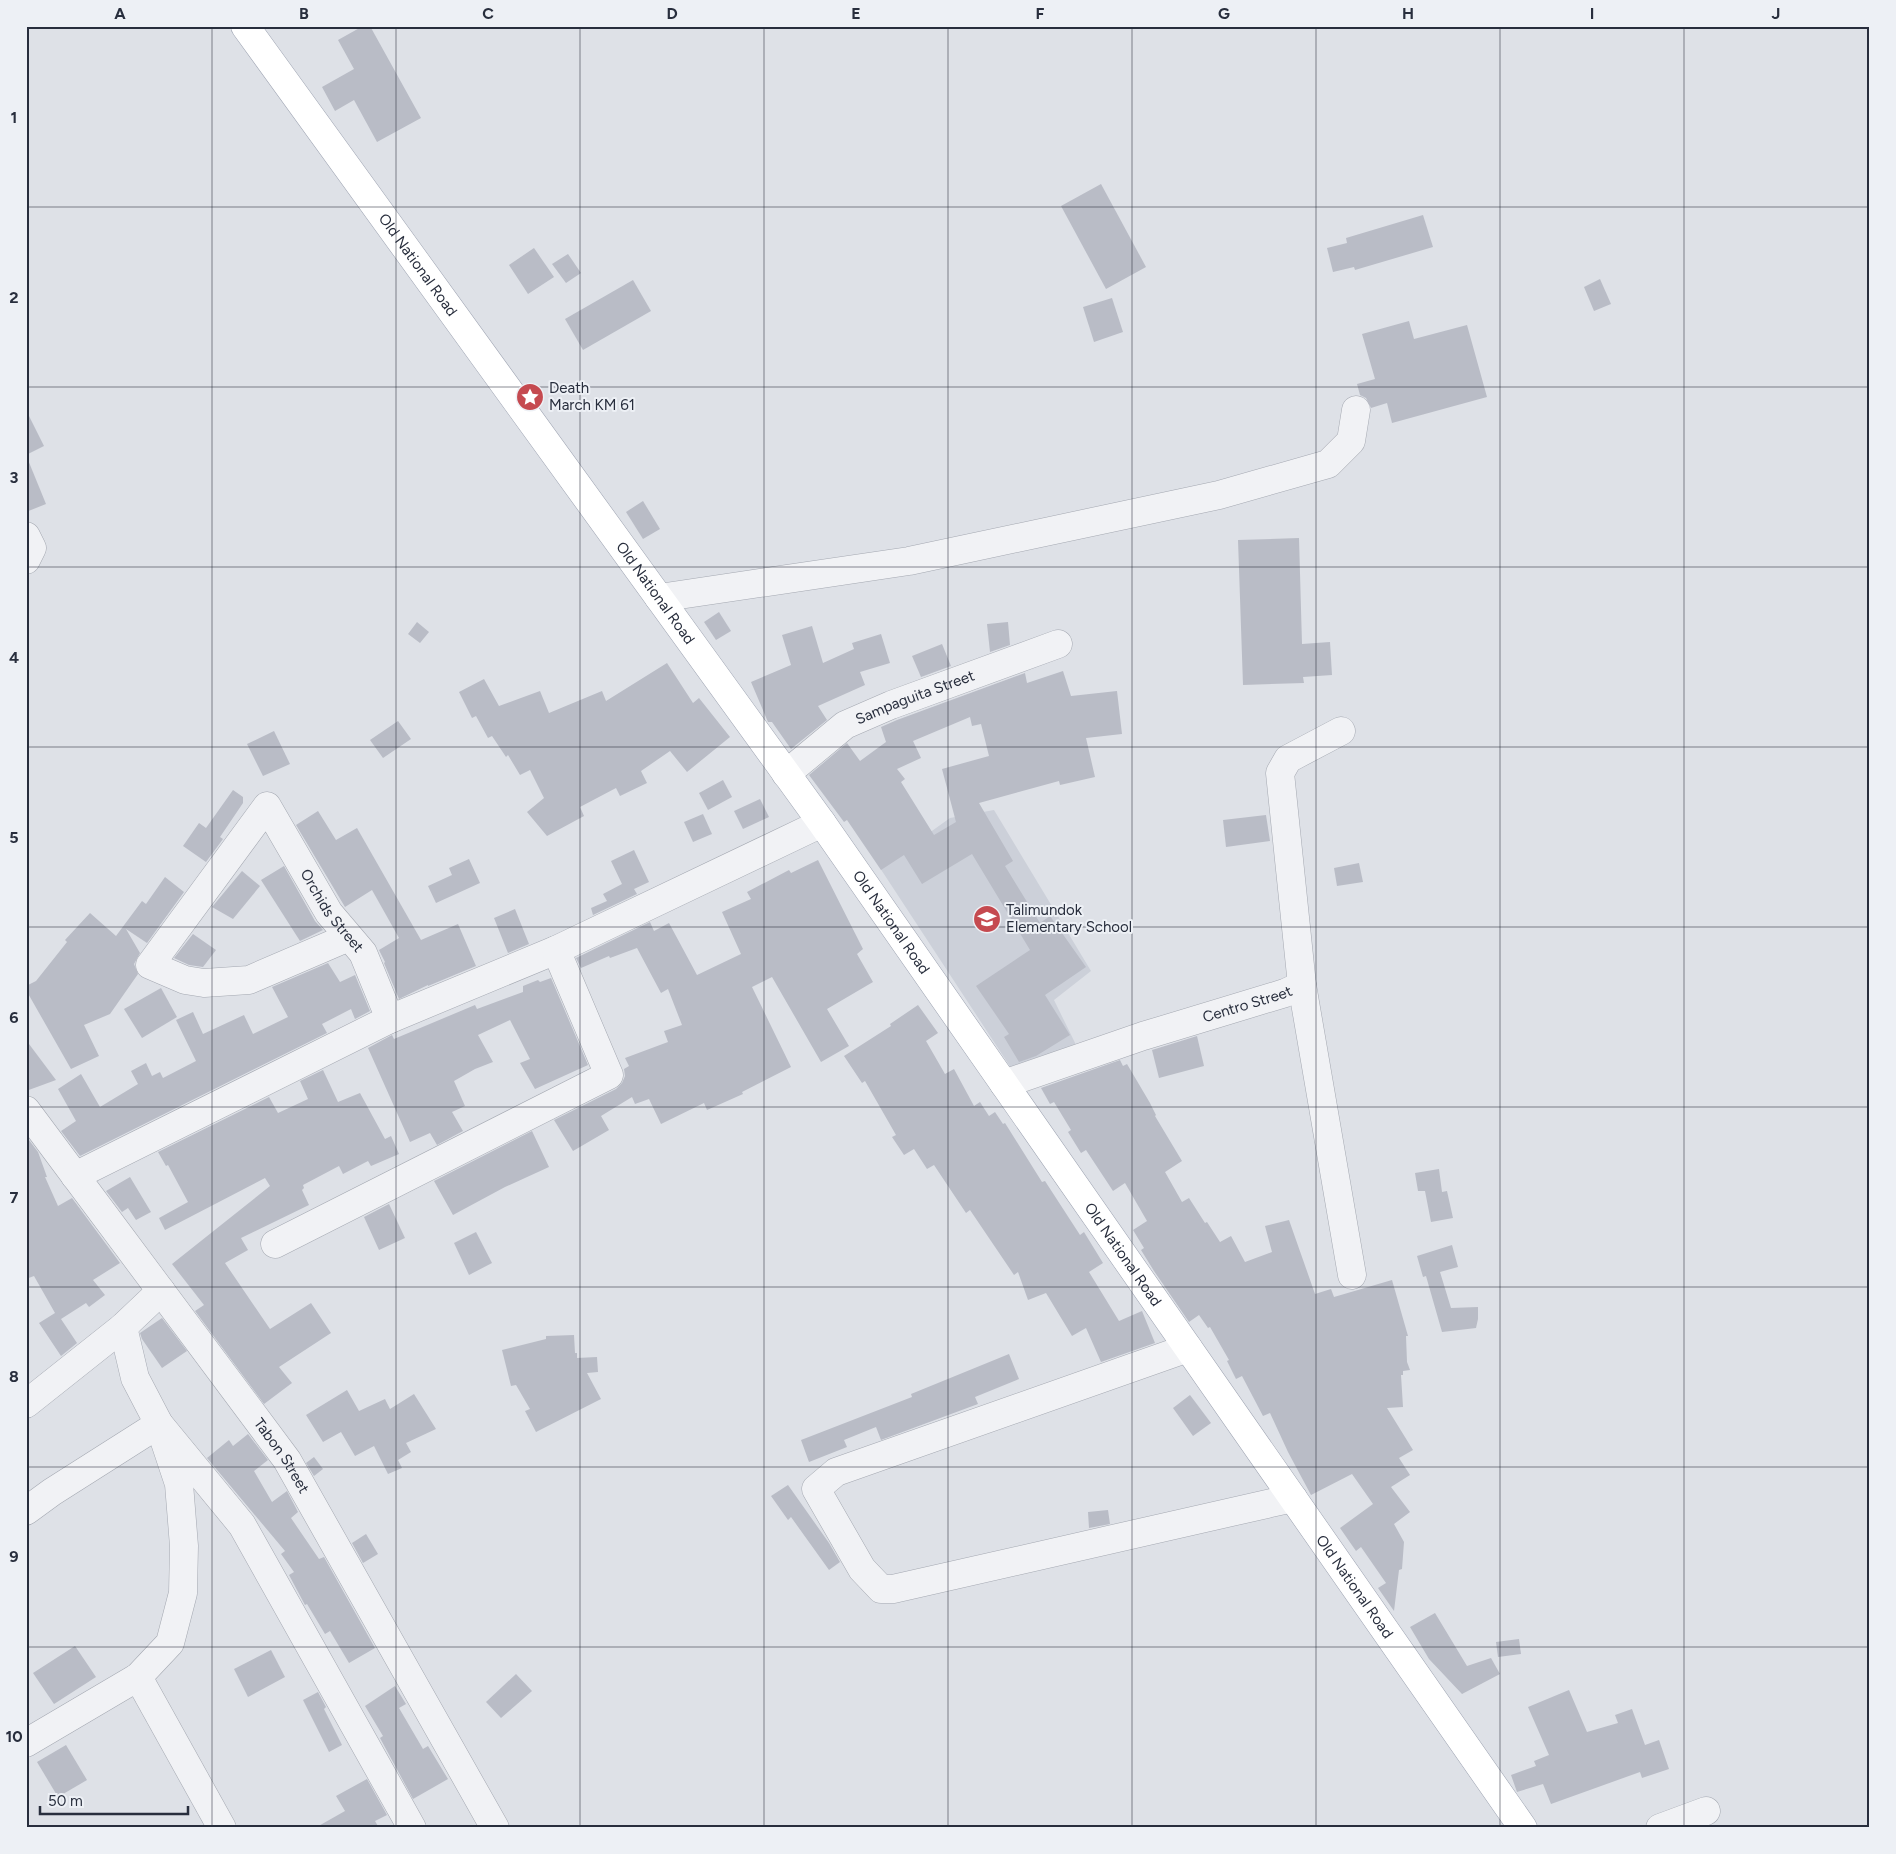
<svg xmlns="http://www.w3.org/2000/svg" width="1896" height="1854" viewBox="0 0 1896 1854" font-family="Figtree,sans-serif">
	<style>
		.built { fill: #ccd0d9 }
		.building { fill: #b9bcc6; fill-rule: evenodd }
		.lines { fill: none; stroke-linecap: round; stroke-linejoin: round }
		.minor-casing { stroke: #a4a8b1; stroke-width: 29 }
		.major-casing { stroke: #9ea4b2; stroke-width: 29 }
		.minor { stroke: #f1f2f5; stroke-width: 28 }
		.major { stroke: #fff; stroke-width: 28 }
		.grid { fill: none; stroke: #282e3d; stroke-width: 1; stroke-opacity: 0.55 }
		.labels { text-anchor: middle; stroke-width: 4; stroke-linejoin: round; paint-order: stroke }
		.street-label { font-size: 15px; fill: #282e3d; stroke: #edf0f5 }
		.poi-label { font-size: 15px; fill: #282e3d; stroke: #edf0f5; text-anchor: start }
		.neatline { fill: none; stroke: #282e3d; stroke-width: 2 }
		.grid-label { font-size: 16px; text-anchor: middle; font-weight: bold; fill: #282e3d }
	</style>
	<rect width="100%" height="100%" fill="#dee1e7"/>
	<polygon class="built" points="994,810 1091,971 1054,1000 1079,1051 1015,1074 880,868 950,818"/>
	<g class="building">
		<polygon points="363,26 370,26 421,118 377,142 354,100 335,111 322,87 354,69 338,40"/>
		<polygon points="1101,184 1146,267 1106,289 1061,206"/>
		<polygon points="1423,215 1433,247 1355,270 1354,267 1333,272 1327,248 1347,243 1346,238"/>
		<polygon points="534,248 554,277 528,294 509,265"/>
		<polygon points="568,254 581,273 566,283 552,264"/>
		<polygon points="1600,279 1611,304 1594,311 1584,287"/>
		<polygon points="633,280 651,311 583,350 565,319"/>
		<polygon points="1112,298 1123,332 1094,342 1083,307"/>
		<polygon points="1409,321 1414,339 1467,325 1487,397 1392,423 1387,403 1371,408 1366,398 1360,395 1357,384 1375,379 1362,334"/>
		<polygon points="26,410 44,446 26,455"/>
		<polygon points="26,455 46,504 26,512"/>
		<polygon points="643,501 660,529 643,539 626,512"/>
		<polygon points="1299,538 1302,644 1330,642 1332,675 1303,677 1304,683 1243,685 1238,540"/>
		<polygon points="719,612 731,631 716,640 704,622"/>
		<polygon points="417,622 429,632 420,643 408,634"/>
		<polygon points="1008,622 1010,645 990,652 987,624"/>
		<polygon points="812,626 823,663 854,649 852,643 881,634 890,663 860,672 865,685 818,706 827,720 791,749 772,722 768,722 751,682 791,665 782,635"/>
		<polygon points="942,644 951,666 921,677 912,656"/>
		<polygon points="667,663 693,703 699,698 730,737 687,772 670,751 641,771 647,783 620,796 616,788 580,807 584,816 547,836 527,812 544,798 530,770 520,775 508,755 506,757 492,736 488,738 476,716 472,718 459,692 484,679 499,706 540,691 549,713 602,691 606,701"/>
		<path d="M1063 671 1071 696 1117 691 1122 734 1086 738 1095 777 1060 785 1059 781 979 803 1013 861 1005 866 1040 923 1050 916 1086 967 1045 995 1070 1035 1036 1056 1019 1062 1004 1037 1009 1034 976 986 1030 950 972 854 922 884 904 855 881 870 847 820 844 822 809 775 847 743 860 761 886 742 881 727 897 720 1025 673 1027 683ZM970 717 972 726 981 724 989 756 942 769 956 822 934 835 901 782 905 779 897 769 921 758 913 741Z"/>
		<polygon points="398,721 411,739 383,758 370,740"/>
		<polygon points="274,731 290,764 263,776 247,744"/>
		<polygon points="723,780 732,797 708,810 699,793"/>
		<polygon points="233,790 243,797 243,803 220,837 223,839 206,862 183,846 199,823 206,828"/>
		<polygon points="760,799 769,817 743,829 734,811"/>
		<polygon points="318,811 336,840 357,828 421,940 458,924 476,966 428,986 428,985 399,999 384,963 385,962 379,950 399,938 372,890 345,907 296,825"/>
		<polygon points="703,814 712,834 693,842 684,822"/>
		<polygon points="1266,815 1270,841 1226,847 1223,820"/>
		<polygon points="634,850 649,882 634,889 637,894 593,915 591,908 607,901 603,894 622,884 611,861"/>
		<polygon points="469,859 480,883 436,903 428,886 452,875 449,868"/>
		<polygon points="818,860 863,949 857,954 873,982 827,1009 849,1046 821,1062 772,977 752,987 791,1067 742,1092 743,1094 707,1110 704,1103 661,1124 649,1099 635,1104 632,1097 601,1116 609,1130 573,1151 554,1120 616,1089 622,1083 625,1076 624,1069 629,1066 625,1058 668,1042 664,1031 682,1025 668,989 661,993 637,948 610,958 609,956 581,968 576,958 650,922 654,931 669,923 697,975 741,954 722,912 751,899 747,892 789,870 791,873"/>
		<polygon points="1359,863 1363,882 1337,886 1334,868"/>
		<polygon points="284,866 315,921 323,930 300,941 261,880"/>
		<polygon points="242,871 260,886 233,919 212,907"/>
		<polygon points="165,877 184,892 147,943 126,929 140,953 134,964 138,974 110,1014 84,1025 99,1056 71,1069 26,990 26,986 36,981 67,942 65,940 90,913 116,936 142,901 146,904"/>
		<polygon points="515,909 529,944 508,953 494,918"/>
		<polygon points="193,934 216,950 203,967 189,965 174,958"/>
		<polygon points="328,963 340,982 355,975 370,1011 355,1019 351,1009 322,1024 327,1033 80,1156 61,1131 76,1121 58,1089 81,1074 100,1107 138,1084 131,1071 146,1063 152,1076 160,1072 163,1078 196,1061 176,1020 193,1012 203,1034 244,1015 253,1034 288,1017 272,987"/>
		<polygon points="551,978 588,1065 535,1089 520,1063 530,1059 510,1020 478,1035 493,1062 475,1069 454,1081 465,1106 452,1112 463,1131 437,1145 430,1133 410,1142 368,1048 392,1035 394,1039 475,1005 477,1009 523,992 523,986 538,980 540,982"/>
		<polygon points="161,988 177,1017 142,1038 124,1009"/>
		<polygon points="918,1005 938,1033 926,1041 945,1074 954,1069 974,1106 980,1102 989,1116 995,1112 1003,1124 1005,1123 1042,1182 1045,1181 1080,1235 1084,1232 1103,1263 1089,1272 1119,1321 1142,1311 1155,1343 1101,1362 1086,1328 1072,1336 1046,1293 1028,1300 1018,1272 1014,1275 970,1210 966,1213 934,1165 927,1169 914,1149 904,1155 892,1137 896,1135 865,1081 862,1083 844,1056 891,1026 890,1024"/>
		<polygon points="1197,1036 1204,1066 1159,1078 1152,1050"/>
		<polygon points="26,1040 56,1080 26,1091"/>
		<polygon points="1120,1060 1123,1066 1127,1064 1150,1103 1156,1115 1155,1116 1182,1161 1165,1172 1182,1202 1189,1198 1205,1223 1207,1222 1220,1242 1231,1236 1245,1262 1272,1252 1265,1226 1289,1220 1315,1294 1331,1289 1334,1297 1392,1280 1408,1336 1406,1336 1407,1362 1410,1370 1403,1371 1403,1375 1401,1375 1403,1407 1387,1408 1413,1450 1399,1458 1410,1475 1391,1487 1410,1512 1394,1524 1404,1542 1402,1569 1399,1570 1394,1611 1378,1588 1386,1583 1361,1547 1356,1551 1340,1528 1373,1504 1352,1474 1311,1495 1288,1452 1270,1413 1263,1416 1242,1376 1236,1379 1227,1361 1229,1360 1210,1327 1208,1328 1199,1315 1189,1322 1154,1271 1141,1250 1144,1248 1133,1230 1147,1221 1125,1183 1113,1191 1086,1150 1081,1153 1068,1132 1071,1130 1054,1102 1050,1104 1041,1088"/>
		<polygon points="323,1070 338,1102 360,1093 385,1139 391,1136 399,1154 371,1166 368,1161 343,1174 339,1166 303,1185 304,1188 302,1190 309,1205 241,1238 248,1250 225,1263 270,1329 311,1303 331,1333 279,1367 292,1383 264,1404 195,1311 204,1305 172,1264 270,1186 265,1178 165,1230 159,1218 188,1202 168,1165 166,1166 158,1152 269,1097 278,1113 308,1099 300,1081"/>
		<polygon points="532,1131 549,1167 505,1187 453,1215 434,1181"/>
		<polygon points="26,1136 38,1152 47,1177 45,1177 58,1206 72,1198 120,1263 93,1280 105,1295 89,1307 86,1303 61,1319 77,1343 61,1356 39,1323 55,1313 34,1276 26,1279"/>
		<polygon points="1439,1169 1442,1192 1447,1191 1453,1218 1431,1222 1425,1191 1418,1191 1415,1173"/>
		<polygon points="130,1177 151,1212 136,1220 128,1208 122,1212 106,1191"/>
		<polygon points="389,1204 405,1238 379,1250 364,1217"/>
		<polygon points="476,1232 492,1263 469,1275 454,1243"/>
		<polygon points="1452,1245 1458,1267 1440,1272 1451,1308 1478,1307 1478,1319 1476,1328 1442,1332 1426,1276 1423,1277 1417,1256"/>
		<polygon points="162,1318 187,1351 162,1368 142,1339 140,1333"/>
		<polygon points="574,1335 575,1353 577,1353 577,1358 597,1357 598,1372 587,1373 601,1399 536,1432 525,1411 530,1409 516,1385 511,1386 502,1350 546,1339 546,1336"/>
		<polygon points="1009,1354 1019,1379 975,1397 978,1404 881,1440 876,1427 844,1440 847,1447 809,1462 801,1440 912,1397 911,1394"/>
		<polygon points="347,1390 359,1411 385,1399 390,1409 414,1394 436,1429 406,1443 411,1452 398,1460 402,1468 388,1474 374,1446 355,1456 341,1432 323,1442 306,1415"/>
		<polygon points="1190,1395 1211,1423 1193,1436 1173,1408"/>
		<polygon points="248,1434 268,1460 254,1471 272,1502 287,1491 298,1512 291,1518 319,1559 324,1557 375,1648 349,1663 330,1631 325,1634 307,1604 305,1605 289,1575 294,1572 281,1554 285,1551 207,1458 229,1440 233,1446"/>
		<polygon points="314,1457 323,1469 314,1476 306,1463"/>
		<polygon points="788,1485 829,1543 840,1562 829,1570 791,1517 788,1520 771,1496"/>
		<polygon points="1108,1510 1110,1524 1089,1528 1088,1512"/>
		<polygon points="366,1534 378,1554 363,1563 352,1543"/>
		<polygon points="1435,1613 1467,1666 1491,1658 1500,1674 1462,1694 1429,1659 1410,1627"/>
		<polygon points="1519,1639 1521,1654 1498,1657 1496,1642"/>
		<polygon points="75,1646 96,1677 54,1704 33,1673"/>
		<polygon points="271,1650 285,1677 248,1697 234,1669"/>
		<polygon points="516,1674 532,1691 501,1718 486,1702"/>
		<polygon points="395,1686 406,1704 399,1708 423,1749 428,1746 448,1779 413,1799 380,1738 383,1736 365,1706"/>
		<polygon points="1569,1690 1587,1732 1618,1723 1615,1715 1632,1709 1645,1745 1659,1740 1669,1769 1642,1778 1640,1772 1551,1804 1543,1784 1517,1792 1511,1775 1536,1766 1534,1761 1549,1755 1528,1707"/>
		<polygon points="318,1692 326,1707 324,1709 342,1745 329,1752 303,1700"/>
		<polygon points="66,1745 87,1780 58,1797 37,1762"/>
		<polygon points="367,1779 387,1815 375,1821 379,1828 315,1828 345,1811 336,1796"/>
	</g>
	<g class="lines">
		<g class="minor-casing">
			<g id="minor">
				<polyline points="26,536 32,548 26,560"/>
				<polyline points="659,598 909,561 1219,495 1328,464 1351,441 1356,410"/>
				<path id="s1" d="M786 774 845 725 891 705 1058 644"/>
				<path id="s2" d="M349 937 249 980 204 983 185 980 150 965 267 806 329 913 363 953 390 1019"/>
				<polyline points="1302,985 1352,1275"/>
				<path id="s3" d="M1004 1084 1143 1036 1285 993 1302 985 1280 773 1288 759 1341 731"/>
				<path id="s4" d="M26 1110 287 1460 495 1828"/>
				<polyline points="75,1176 390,1019 556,950 822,823"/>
				<polyline points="275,1244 609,1075 556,950"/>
				<polyline points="123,1327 135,1378 159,1424 242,1525 412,1828"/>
				<polyline points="1188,1348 836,1472 816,1489 862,1569 881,1589 893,1589 1293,1498"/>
				<polyline points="26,1404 123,1327 161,1291"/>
				<polyline points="26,1511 52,1492 159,1424 179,1484 184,1546 183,1593 170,1643 138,1677 26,1743"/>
				<polyline points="138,1677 222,1828"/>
				<polyline points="1660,1828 1706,1811"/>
			</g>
		</g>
		<g class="major-casing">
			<g id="major">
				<path id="s5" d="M245 26 822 823 1523 1828"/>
			</g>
		</g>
		<use href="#minor" class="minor"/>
		<use href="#major" class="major"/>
	</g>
	<path class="grid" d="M212 26V1828M396 26V1828M580 26V1828M764 26V1828M948 26V1828M1132 26V1828M1316 26V1828M1500 26V1828M1684 26V1828M26 207H1870M26 387H1870M26 567H1870M26 747H1870M26 927H1870M26 1107H1870M26 1287H1870M26 1467H1870M26 1647H1870"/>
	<defs>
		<g id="sight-disc" transform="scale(1.4375)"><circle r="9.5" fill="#c54a50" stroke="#edf0f5"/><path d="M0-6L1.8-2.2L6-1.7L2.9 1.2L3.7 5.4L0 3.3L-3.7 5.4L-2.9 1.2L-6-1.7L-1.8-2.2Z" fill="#fff"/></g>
		<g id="school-disc" transform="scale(1.4375)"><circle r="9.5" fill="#c54a50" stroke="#edf0f5"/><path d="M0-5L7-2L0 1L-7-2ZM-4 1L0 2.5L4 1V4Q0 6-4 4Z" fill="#fff"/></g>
	</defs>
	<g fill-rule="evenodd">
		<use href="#sight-disc" x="530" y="397"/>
		<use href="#school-disc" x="987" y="919"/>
	</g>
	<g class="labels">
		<g class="street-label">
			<text dy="5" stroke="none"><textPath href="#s5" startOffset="295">Old National Road</textPath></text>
			<text dy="5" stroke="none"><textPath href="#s5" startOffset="700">Old National Road</textPath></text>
			<text dy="5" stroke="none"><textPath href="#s1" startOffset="152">Sampaguita Street</textPath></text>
			<text dy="5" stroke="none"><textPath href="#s2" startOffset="532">Orchids Street</textPath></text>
			<text dy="5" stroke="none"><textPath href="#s5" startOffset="1105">Old National Road</textPath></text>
			<text dy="5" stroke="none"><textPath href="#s3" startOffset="256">Centro Street</textPath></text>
			<text dy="5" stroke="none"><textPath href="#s5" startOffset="1510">Old National Road</textPath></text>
			<text dy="5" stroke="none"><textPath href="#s4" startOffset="430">Tabon Street</textPath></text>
			<text dy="5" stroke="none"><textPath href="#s5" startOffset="1915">Old National Road</textPath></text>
		</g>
		<g class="poi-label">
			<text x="549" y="393">Death<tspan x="549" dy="17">March KM 61</tspan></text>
			<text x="1006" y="915">Talimundok<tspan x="1006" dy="17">Elementary School</tspan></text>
		</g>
	</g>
	<rect width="1896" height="1854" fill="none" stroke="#edf0f5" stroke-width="55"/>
	<path d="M40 1806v8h148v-8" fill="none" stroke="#282e3d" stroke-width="2.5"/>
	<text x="48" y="1806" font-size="15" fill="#282e3d" stroke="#edf0f5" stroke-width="4" paint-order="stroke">50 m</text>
	<rect x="28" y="28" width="1840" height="1798" class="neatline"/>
	<g class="grid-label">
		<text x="120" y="19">A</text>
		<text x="304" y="19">B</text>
		<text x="488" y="19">C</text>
		<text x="672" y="19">D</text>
		<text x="856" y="19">E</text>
		<text x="1040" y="19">F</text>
		<text x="1224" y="19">G</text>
		<text x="1408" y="19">H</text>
		<text x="1592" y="19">I</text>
		<text x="1776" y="19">J</text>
		<text x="14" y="123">1</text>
		<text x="14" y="303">2</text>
		<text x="14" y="483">3</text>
		<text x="14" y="663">4</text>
		<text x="14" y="843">5</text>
		<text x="14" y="1023">6</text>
		<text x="14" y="1203">7</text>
		<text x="14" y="1382">8</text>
		<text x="14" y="1562">9</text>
		<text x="14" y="1742">10</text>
	</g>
</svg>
